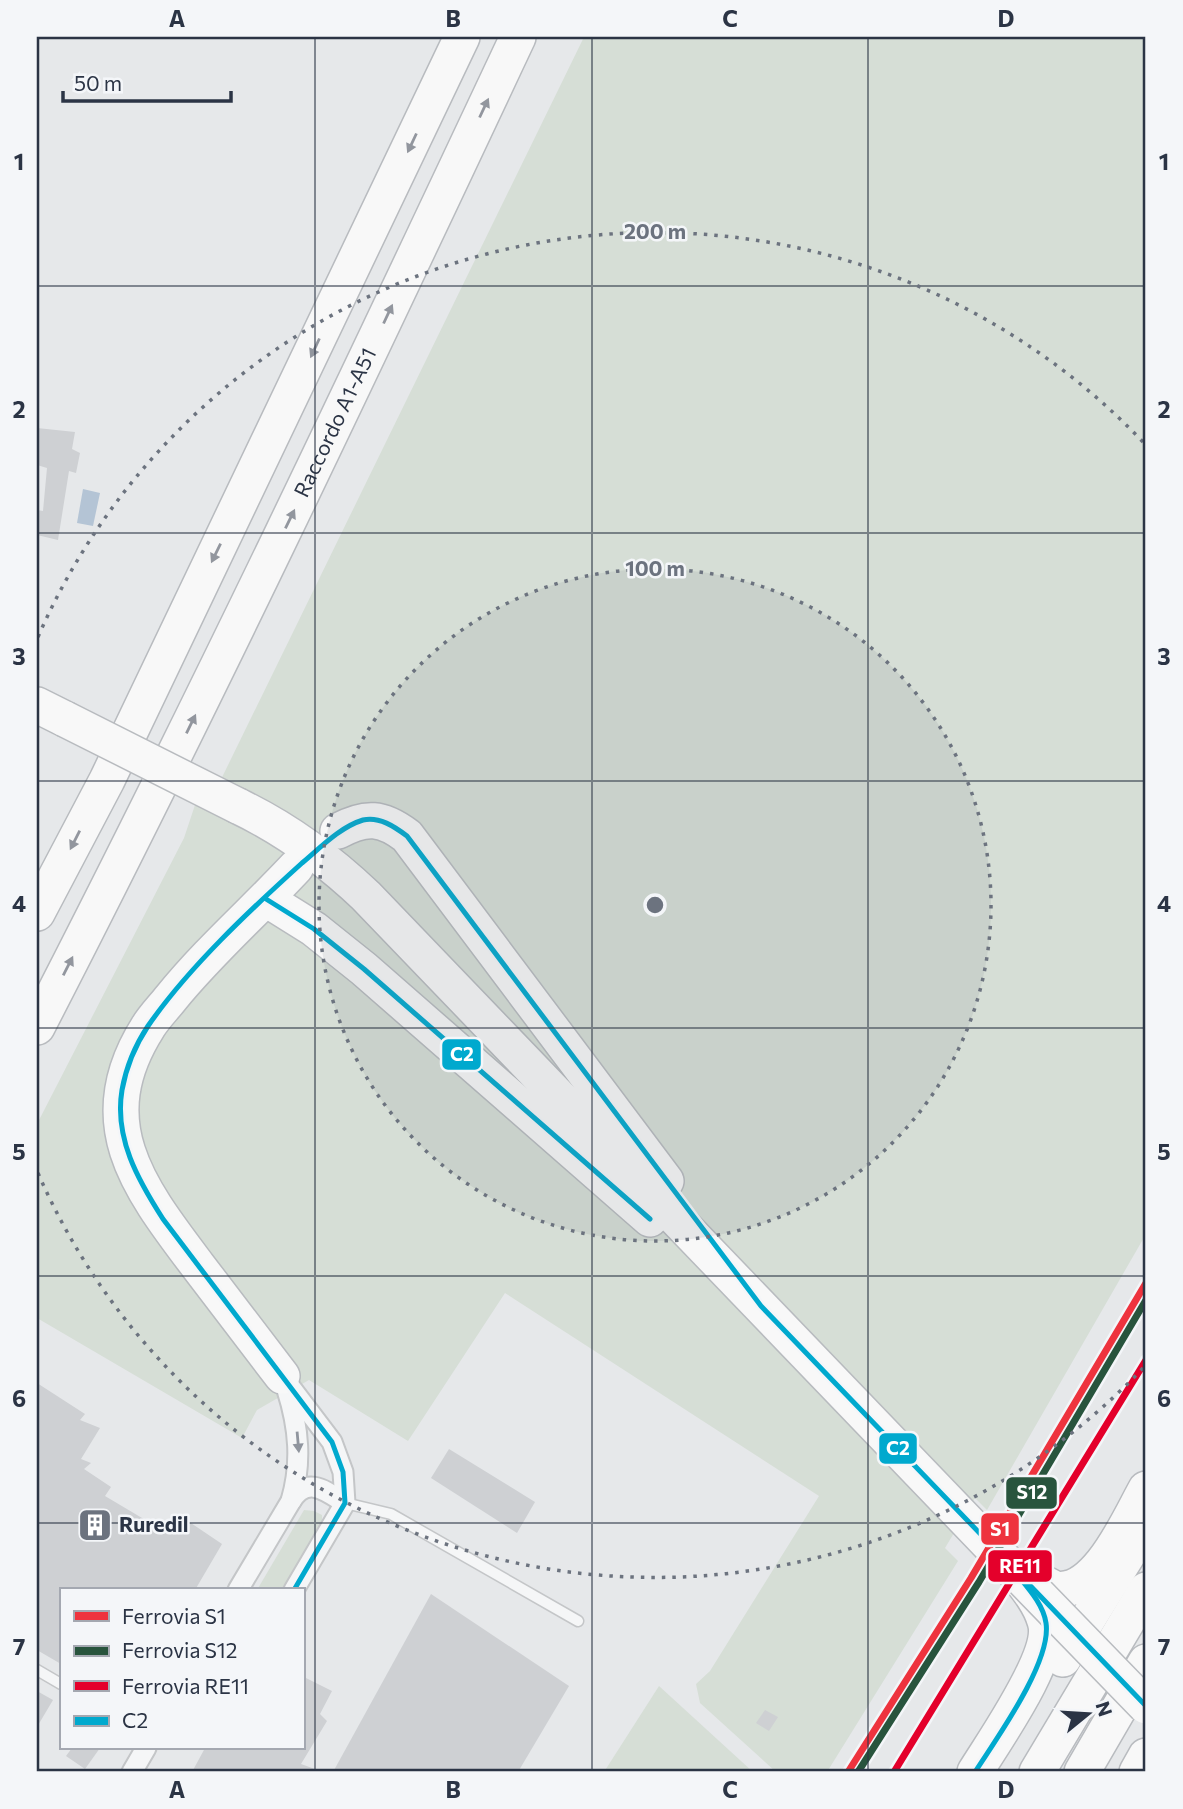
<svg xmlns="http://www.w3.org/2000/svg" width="1183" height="1809" viewBox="0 0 1183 1809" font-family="Commissioner,sans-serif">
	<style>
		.green { fill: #d6ded6 }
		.water { fill: #b4c4d5 }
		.building { fill: #ced0d3 }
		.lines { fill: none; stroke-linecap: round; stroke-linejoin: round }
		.service-casing { stroke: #c4c6c8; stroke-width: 13 }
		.minor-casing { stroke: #c4c6c8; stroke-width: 23 }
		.motorway-casing { stroke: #b8bbbf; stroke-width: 38 }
		.service { stroke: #f5f6f7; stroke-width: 10 }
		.minor { stroke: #f5f6f7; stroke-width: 19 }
		.motorway { stroke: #f8f8f8; stroke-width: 35 }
		.motorway-bridge-casing { stroke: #b8bbbf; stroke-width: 38; stroke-linecap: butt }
		.motorway-bridge { stroke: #f8f8f8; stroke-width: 35 }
		.bus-1-casing { stroke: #f4f6f9; stroke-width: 10 }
		.bus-1 { stroke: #00a9ce; stroke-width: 5 }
		.rail-1-casing { stroke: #f4f6f9; stroke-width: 12 }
		.rail-2-casing { stroke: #f4f6f9; stroke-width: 12 }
		.rail-3-casing { stroke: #f4f6f9; stroke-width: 12 }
		.rail-1 { stroke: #ee333e; stroke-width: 7 }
		.rail-2 { stroke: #28543d; stroke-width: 7 }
		.rail-3 { stroke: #e4002b; stroke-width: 7 }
		.oneway { fill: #92969e }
		.oneway2 { fill: #90959e }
		.grid { fill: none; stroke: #2b3445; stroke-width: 2; stroke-opacity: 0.55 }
		.ring { fill: none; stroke: #6c737f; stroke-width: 3.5; stroke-dasharray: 3.5 7 }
		.labels { text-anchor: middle; stroke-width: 5; stroke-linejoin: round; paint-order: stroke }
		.street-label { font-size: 21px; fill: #2b3445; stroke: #f4f6f9 }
		.poi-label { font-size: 21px; font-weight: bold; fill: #2b3445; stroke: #f4f6f9; text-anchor: start }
		.centre { fill: #6c737f; stroke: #f4f6f9; stroke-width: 3.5 }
		.ring-label { font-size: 21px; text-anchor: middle; font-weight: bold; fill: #6c737f; stroke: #f4f6f9; stroke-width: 5; stroke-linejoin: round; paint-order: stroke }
		.line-badge { stroke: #f4f6f9; stroke-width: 2.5 }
		.badge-label { font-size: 19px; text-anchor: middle; font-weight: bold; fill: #fff }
		.neatline { fill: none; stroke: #2b3445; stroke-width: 2.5 }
		.grid-label { font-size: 23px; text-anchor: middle; font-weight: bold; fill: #2b3445 }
	</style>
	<rect width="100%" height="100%" fill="#e6e8ea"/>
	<g class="green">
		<polygon points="584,37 1146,37 1146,1234 987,1510 975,1498 945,1548 958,1561 827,1772 776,1772 700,1703 696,1684 710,1671 819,1496 505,1293 408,1441 309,1380 257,1410 242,1438 37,1318 37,1124 184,838 196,802 208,806"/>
		<polygon points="304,1510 314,1511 322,1515 322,1523 283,1590 257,1590"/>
		<polygon points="659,1686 753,1772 604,1772"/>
	</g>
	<polygon class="water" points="83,489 100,493 93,526 77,523"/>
	<g class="building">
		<polygon points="37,428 75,432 72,449 80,453 76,473 69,471 58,540 37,535 37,510 43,511 47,468 37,465"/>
		<polygon points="37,1383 85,1414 80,1420 100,1428 81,1459 91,1463 84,1469 111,1487 105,1496 169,1534 179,1515 222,1544 195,1590 61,1590 61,1664 37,1650"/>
		<polygon points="449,1449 535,1502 517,1533 431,1478"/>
		<polygon points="431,1594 569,1686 518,1772 333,1772"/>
		<polygon points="306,1678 332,1691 320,1714 327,1721 301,1764 323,1772 192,1772 205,1748 303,1748 303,1684"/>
		<polygon points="37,1691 53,1700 37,1727"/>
		<polygon points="765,1710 778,1717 769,1731 756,1723"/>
		<polygon points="72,1748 100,1748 85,1769 66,1756"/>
	</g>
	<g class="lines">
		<g class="service-casing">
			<g id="service">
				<polyline points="345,1503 391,1514 578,1621"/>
				<polyline points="37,1670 61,1684"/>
			</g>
		</g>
		<g class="minor-casing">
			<g id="minor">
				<polyline points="282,1376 332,1442 343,1472 345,1503 294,1590"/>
				<path d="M291 1501C307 1475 326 1491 345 1503"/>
				<path d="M238 1590 291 1501C302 1463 299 1428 287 1390"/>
				<polyline points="132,1772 146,1748"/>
			</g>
		</g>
		<g class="motorway-casing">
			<g id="motorway">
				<polyline points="37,705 65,719"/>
				<path d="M238 806C286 829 327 859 366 896L1010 1566C1022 1582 1039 1600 1045 1621 1056 1654 994 1741 975 1772"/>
				<path d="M338 831C366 816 382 817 407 836L666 1181"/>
				<polyline points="266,899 314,929 364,969 650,1219"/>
				<polyline points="37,913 107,780 462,37"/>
				<path id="s1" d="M37 1027C205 701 362 369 518 37"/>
				<path d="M282 1376C254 1339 226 1303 198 1266 140 1189 87 1123 148 1027 154 1017 164 1007 171 998 209 951 255 911 296 867"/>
				<path d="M1015 1568 1055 1589C1097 1596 1129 1519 1146 1489"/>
				<polyline points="1063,1659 1146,1525"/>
				<polyline points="1037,1772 1146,1590"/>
				<polyline points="1082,1772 1146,1662"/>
				<polyline points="1137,1772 1146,1756"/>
			</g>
		</g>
		<use href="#service" class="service"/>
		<use href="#minor" class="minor"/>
		<use href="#motorway" class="motorway"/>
		<g class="motorway-bridge-casing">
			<g id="motorway-bridge">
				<polyline points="65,719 238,806"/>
				<polyline points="1010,1566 1146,1706"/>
			</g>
		</g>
		<use href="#motorway-bridge" class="motorway-bridge"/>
		<g class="bus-1-casing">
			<g id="bus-1">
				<polyline points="266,899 314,929 364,969 650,1219"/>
				<path d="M294 1590 345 1503 343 1472 332 1442 163 1219C138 1180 114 1138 122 1090 126 1068 136 1044 148 1026 188 968 250 910 302 863 320 848 340 827 363 820 379 816 395 827 407 836L761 1306 1146 1706"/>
				<path d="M975 1772C996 1739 1052 1662 1046 1623 1043 1602 1024 1584 1012 1568"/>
			</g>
		</g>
		<use href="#bus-1" class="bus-1"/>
		<g class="rail-1-casing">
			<polyline id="rail-1" points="848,1772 971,1578 1146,1283"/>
		</g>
		<g class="rail-2-casing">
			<polyline id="rail-2" points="858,1772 979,1582 1146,1300"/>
		</g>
		<g class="rail-3-casing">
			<polyline id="rail-3" points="894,1772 1146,1360"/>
		</g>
		<use href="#rail-1" class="rail-1"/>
		<use href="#rail-2" class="rail-2"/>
		<use href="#rail-3" class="rail-3"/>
	</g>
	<defs><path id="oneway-solid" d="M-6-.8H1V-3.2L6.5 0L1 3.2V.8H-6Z" transform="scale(1.75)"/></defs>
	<g class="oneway">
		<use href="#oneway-solid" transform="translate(484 108) rotate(-65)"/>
		<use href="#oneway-solid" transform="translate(412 143) rotate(115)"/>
		<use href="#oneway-solid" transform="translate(388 314) rotate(-65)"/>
		<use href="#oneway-solid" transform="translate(315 348) rotate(115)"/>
		<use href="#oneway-solid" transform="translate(290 519) rotate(-64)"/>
		<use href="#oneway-solid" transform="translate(216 553) rotate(116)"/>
		<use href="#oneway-solid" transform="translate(191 724) rotate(-64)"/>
		<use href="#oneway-solid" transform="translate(75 840) rotate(117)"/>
		<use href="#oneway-solid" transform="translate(68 966) rotate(-63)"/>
	</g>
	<use class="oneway2" href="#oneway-solid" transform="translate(298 1442) rotate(85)"/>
	<path class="grid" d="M315 37V1772M592 37V1772M868 37V1772M37 286H1146M37 533H1146M37 781H1146M37 1028H1146M37 1276H1146M37 1523H1146"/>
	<circle cx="655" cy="905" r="336" fill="#6c737f" fill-opacity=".12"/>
	<g class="ring">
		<circle cx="655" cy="905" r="336"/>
		<path d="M1143 1368A673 673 0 0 1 38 1173M38 637A673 673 0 0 1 1143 442"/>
	</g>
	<defs>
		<g id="building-square" transform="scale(1.75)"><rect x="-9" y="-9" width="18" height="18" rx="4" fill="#6c737f" stroke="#f4f6f9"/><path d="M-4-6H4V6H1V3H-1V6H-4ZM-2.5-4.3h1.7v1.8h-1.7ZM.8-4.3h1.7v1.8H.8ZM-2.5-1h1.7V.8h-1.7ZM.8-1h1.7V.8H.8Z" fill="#fff"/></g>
	</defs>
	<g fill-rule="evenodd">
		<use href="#building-square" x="95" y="1525"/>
	</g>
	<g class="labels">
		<g class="street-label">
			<text dy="7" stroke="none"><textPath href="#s1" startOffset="674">Raccordo A1-A51</textPath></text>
		</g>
		<g class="poi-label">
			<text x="119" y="1532">Ruredil</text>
		</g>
	</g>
	<circle cx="655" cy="905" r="10" class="centre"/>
	<g class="ring-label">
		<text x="655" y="239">200 m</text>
		<text x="655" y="576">100 m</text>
	</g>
	<g class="line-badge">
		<rect x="441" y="1038" width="41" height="33" rx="7" fill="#00a9ce"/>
		<rect x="878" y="1432" width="40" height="33" rx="7" fill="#00a9ce"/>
		<rect x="1005" y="1476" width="53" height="34" rx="7" fill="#28543d"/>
		<rect x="980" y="1512" width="40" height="34" rx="7" fill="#ee333e"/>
		<rect x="987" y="1549" width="66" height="34" rx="7" fill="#e4002b"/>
	</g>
	<g class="badge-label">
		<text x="462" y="1061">C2</text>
		<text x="898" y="1455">C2</text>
		<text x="1032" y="1499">S12</text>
		<text x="1000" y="1536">S1</text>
		<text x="1020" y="1573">RE11</text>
	</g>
	<rect width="1183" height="1809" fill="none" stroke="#f4f6f9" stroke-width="77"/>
	<rect x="60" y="1588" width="245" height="161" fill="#f4f6f9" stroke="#a4a8b1" stroke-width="2"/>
	<rect x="74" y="1611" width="35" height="10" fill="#ee333e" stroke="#a4a8b1" stroke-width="2"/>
	<text x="122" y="1624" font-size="21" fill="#2b3445">Ferrovia S1</text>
	<rect x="74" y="1646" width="35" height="10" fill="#28543d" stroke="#a4a8b1" stroke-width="2"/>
	<text x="122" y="1658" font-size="21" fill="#2b3445">Ferrovia S12</text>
	<rect x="74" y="1681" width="35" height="10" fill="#e4002b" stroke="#a4a8b1" stroke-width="2"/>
	<text x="122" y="1694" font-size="21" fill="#2b3445">Ferrovia RE11</text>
	<rect x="74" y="1716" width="35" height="10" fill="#00a9ce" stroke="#a4a8b1" stroke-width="2"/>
	<text x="122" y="1728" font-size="21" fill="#2b3445">C2</text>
	<g transform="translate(1088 1714) rotate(72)" stroke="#f4f6f9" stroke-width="5" paint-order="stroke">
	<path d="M0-5L12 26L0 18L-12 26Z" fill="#2b3445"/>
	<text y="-10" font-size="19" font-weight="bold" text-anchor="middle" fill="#2b3445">N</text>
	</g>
	<path d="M63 91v10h168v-10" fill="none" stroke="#2b3445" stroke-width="3.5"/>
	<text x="74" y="91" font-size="21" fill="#2b3445" stroke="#f4f6f9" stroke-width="5" paint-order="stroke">50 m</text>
	<rect x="38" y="38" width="1106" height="1732" class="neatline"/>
	<g class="grid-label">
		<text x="177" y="27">A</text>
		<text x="453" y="27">B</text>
		<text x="730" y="27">C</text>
		<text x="1006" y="27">D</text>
		<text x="19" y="170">1</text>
		<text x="1164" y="170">1</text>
		<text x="19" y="418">2</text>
		<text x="1164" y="418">2</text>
		<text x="19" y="665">3</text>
		<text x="1164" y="665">3</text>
		<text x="19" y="912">4</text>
		<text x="1164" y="912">4</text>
		<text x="19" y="1160">5</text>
		<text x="1164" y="1160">5</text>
		<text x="19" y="1407">6</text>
		<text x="1164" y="1407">6</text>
		<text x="19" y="1655">7</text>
		<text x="1164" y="1655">7</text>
		<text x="177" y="1798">A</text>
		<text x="453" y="1798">B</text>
		<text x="730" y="1798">C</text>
		<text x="1006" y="1798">D</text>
	</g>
</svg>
